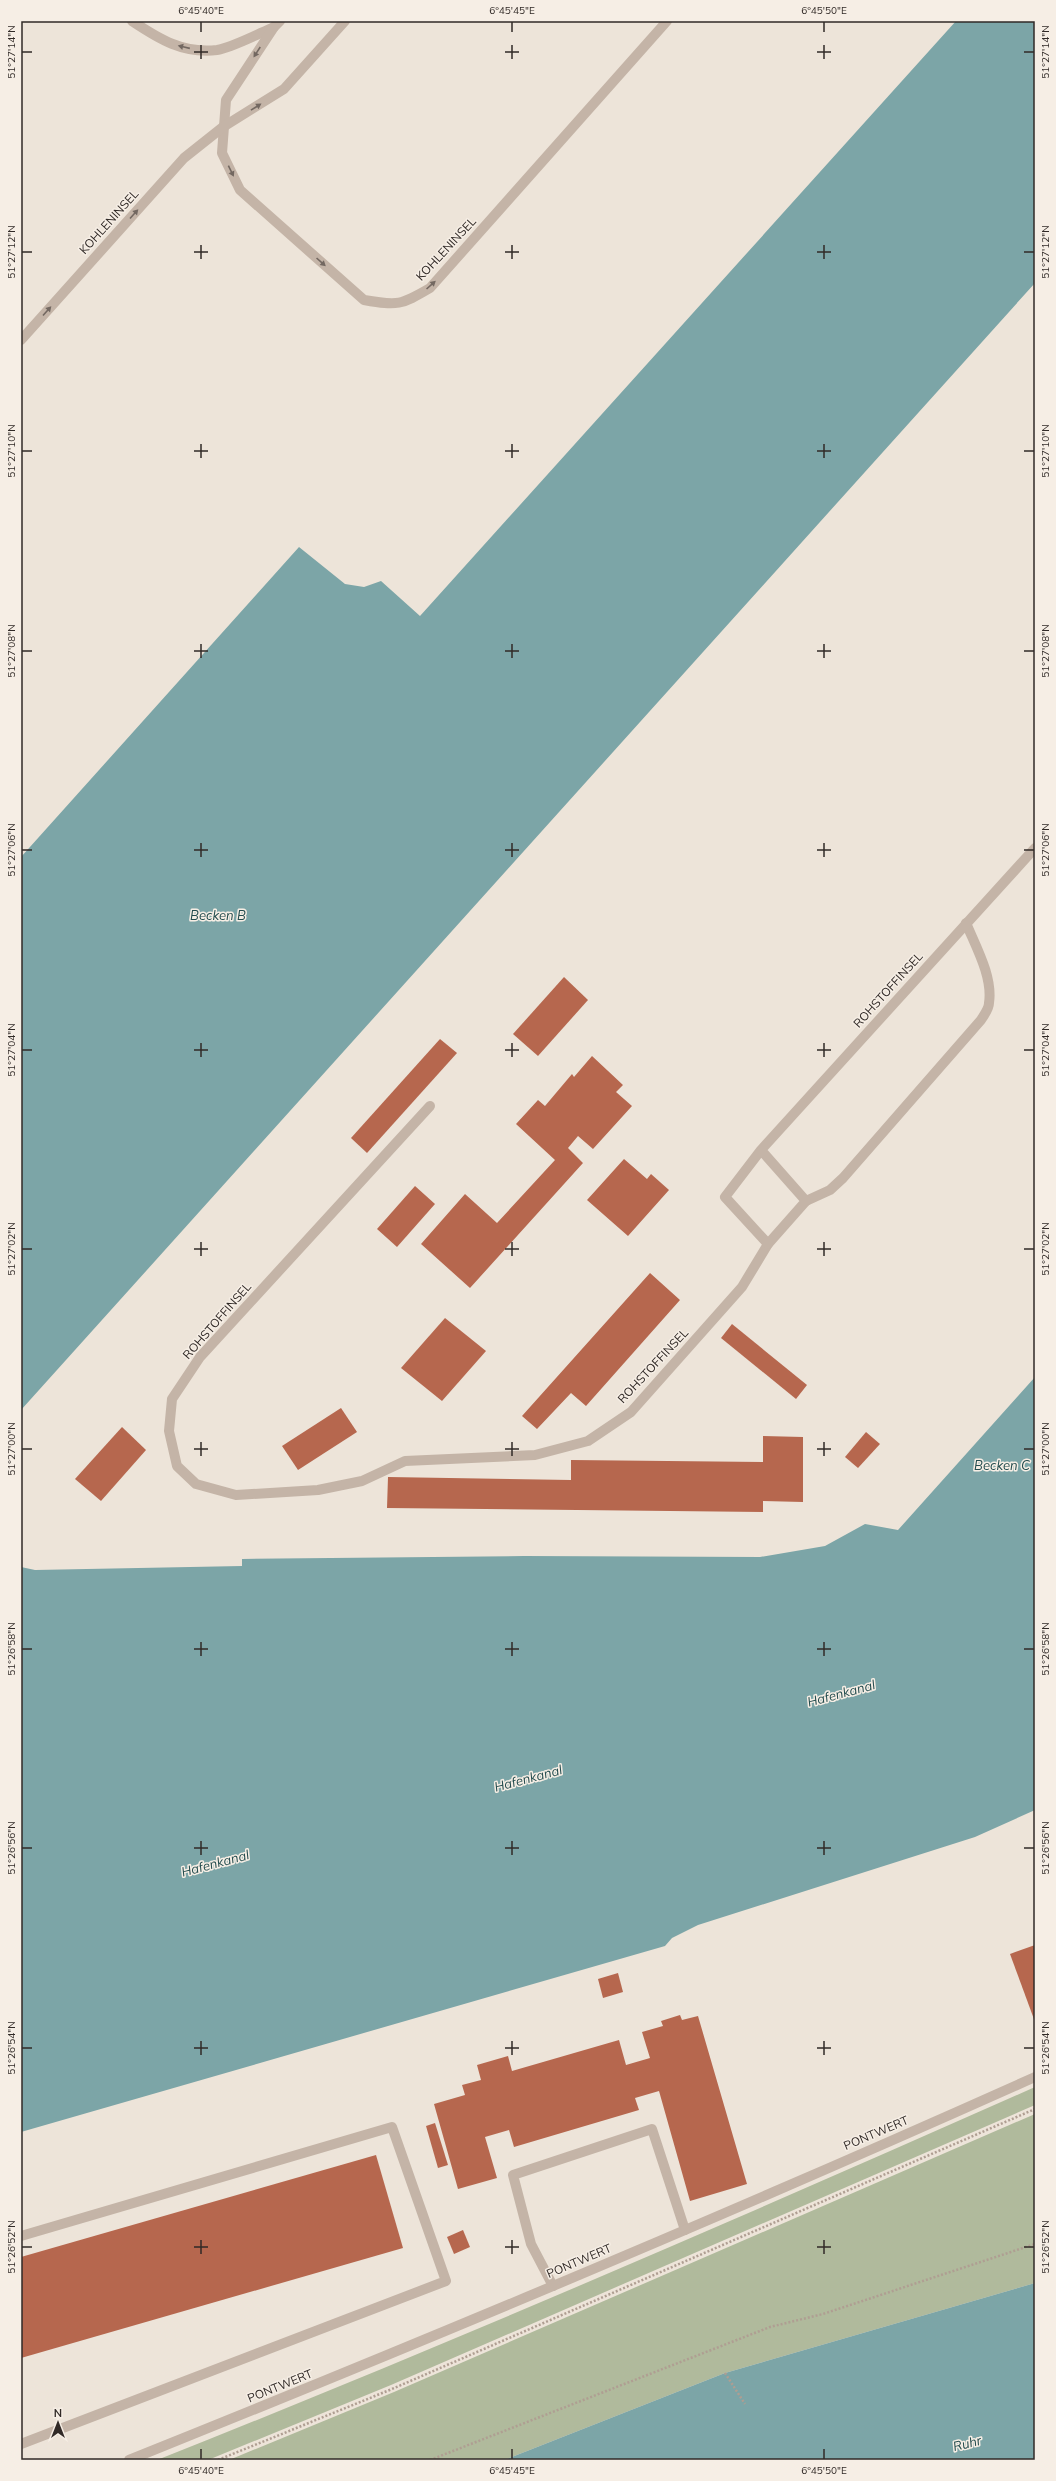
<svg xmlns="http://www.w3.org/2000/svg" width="1056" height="2481" viewBox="0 0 1056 2481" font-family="Mulish,sans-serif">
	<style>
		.green { fill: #b0ba9c }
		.water { fill: #7ca5a7 }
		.building { fill: #b6674e }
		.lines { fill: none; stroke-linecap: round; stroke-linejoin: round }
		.path { stroke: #af9e92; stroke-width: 2.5; stroke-dasharray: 2 2; stroke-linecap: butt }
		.lane { stroke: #c4b4a7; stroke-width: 10 }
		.street { stroke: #c4b4a7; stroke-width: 10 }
		.oneway { fill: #736861 }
		.ticks { fill: none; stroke: #312a27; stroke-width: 1.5 }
		.labels { text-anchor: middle; stroke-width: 3; stroke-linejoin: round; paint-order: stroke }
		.street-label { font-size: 12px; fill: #312a27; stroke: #f6eee5 }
		.water-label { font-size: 13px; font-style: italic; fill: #224b4d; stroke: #f6eee5 }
		.neatline { fill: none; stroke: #312a27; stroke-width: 1.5 }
		.ticks-label { font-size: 10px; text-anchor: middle; fill: #312a27 }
	</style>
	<rect width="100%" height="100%" fill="#ede4d9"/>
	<g class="green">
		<path d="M1035 2087V2105L391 2385 208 2460H157C452 2343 744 2216 1035 2087Z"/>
		<polygon points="1035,2114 1035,2283 725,2373 504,2460 229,2460 394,2392"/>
	</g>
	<g class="water">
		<polygon points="956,21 1035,21 1035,283 21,1410 21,857 299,547 345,584 364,587 381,581 420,616"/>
		<polygon points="1035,1377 1035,1810 975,1837 698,1925 672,1938 665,1946 21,2132 21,1567 35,1570 242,1566 242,1559 524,1556 760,1557 825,1546 865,1524 898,1530"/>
		<polygon points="1035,2283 1035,2460 504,2460 725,2373"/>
	</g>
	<g class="building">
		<polygon points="564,977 588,1000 538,1056 513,1034"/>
		<polygon points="440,1039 457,1053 367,1153 351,1138"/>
		<polygon points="592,1056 623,1085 616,1092 632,1106 593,1149 578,1136 568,1148 583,1163 470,1288 421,1244 465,1194 497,1223 555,1160 516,1124 538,1100 545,1106 572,1074 574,1077"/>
		<polygon points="624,1159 647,1179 651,1174 669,1190 628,1236 587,1200"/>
		<polygon points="415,1186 435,1204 397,1247 377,1229"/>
		<polygon points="650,1273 680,1300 586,1406 571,1393 537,1429 522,1416"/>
		<polygon points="445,1318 486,1351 442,1401 401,1368"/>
		<polygon points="732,1324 807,1385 796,1399 721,1338"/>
		<polygon points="341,1408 357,1432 298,1470 282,1446"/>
		<polygon points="122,1427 146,1450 101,1501 75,1479"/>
		<polygon points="866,1432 880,1444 858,1468 845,1457"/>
		<polygon points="763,1436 803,1437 803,1502 763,1501 763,1512 387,1508 388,1477 571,1480 571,1460 763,1462"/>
		<polygon points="1035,1945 1035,2022 1010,1954"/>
		<polygon points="618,1973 623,1992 603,1998 598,1979"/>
		<polygon points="680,2015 682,2020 698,2016 747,2184 690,2201 659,2091 635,2098 639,2110 514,2147 509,2130 485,2137 497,2178 458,2189 434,2104 465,2095 462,2085 481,2080 477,2065 508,2056 512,2071 619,2040 626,2065 650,2058 642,2032 663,2026 661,2021"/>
		<polygon points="435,2123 448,2165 438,2168 426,2126"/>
		<polygon points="376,2155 403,2248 21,2358 21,2257"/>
		<polygon points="463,2230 470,2247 454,2254 447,2237"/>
	</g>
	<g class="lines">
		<g class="path">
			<polyline points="725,2373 745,2404"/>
			<polyline points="218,2460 392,2389 1035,2109"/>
			<polyline points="430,2460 770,2327 823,2314 1035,2244"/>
		</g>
		<g class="lane">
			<path d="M806 1201 830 1190 843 1178 981 1020C984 1015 989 1009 989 1003 993 977 976 947 966 923"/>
			<polyline points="21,2236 392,2127 446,2281 21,2444"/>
			<polyline points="553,2286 531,2244 513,2175 652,2129 685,2230"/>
		</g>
		<g class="street">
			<path d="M132 21C159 39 183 54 217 50 231 48 260 33 274 27"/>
			<path d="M280 21 274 27 226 100 222 153 240 190 364 300C398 306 401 305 430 288L667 21"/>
			<polyline points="21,340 184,158 223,127 284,89 345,21"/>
			<polyline points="430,1106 200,1357 172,1399 169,1431 177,1466 196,1484 236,1495 318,1490 362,1481 405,1461 535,1455 588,1441 631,1412 742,1287 768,1244"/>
			<polyline points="761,1150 806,1201 768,1244 725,1197 761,1150 1035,848"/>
			<path d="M129 2460C433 2338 736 2211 1035 2077"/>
		</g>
	</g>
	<defs><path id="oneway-solid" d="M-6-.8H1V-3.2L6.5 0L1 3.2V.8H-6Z"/></defs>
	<g class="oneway">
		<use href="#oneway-solid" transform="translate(184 47) rotate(-167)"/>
		<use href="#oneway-solid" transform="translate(257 52) rotate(123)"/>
		<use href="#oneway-solid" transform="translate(256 107) rotate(-32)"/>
		<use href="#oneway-solid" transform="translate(231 171) rotate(64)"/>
		<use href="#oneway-solid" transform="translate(134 214) rotate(-48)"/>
		<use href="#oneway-solid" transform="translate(321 262) rotate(42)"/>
		<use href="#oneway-solid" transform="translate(431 285) rotate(-42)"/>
		<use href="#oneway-solid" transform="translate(47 311) rotate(-48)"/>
	</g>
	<path class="ticks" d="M201 22V32M512 22V32M824 22V32M201 45V59M512 45V59M824 45V59M22 52H32M194 52H208M505 52H519M817 52H831M1024 52H1034M201 245V259M512 245V259M824 245V259M22 252H32M194 252H208M505 252H519M817 252H831M1024 252H1034M201 444V458M512 444V458M824 444V458M22 451H32M194 451H208M505 451H519M817 451H831M1024 451H1034M201 644V658M512 644V658M824 644V658M22 651H32M194 651H208M505 651H519M817 651H831M1024 651H1034M201 843V857M512 843V857M824 843V857M22 850H32M194 850H208M505 850H519M817 850H831M1024 850H1034M201 1043V1057M512 1043V1057M824 1043V1057M22 1050H32M194 1050H208M505 1050H519M817 1050H831M1024 1050H1034M201 1242V1256M512 1242V1256M824 1242V1256M22 1249H32M194 1249H208M505 1249H519M817 1249H831M1024 1249H1034M201 1442V1456M512 1442V1456M824 1442V1456M22 1449H32M194 1449H208M505 1449H519M817 1449H831M1024 1449H1034M201 1642V1656M512 1642V1656M824 1642V1656M22 1649H32M194 1649H208M505 1649H519M817 1649H831M1024 1649H1034M201 1841V1855M512 1841V1855M824 1841V1855M22 1848H32M194 1848H208M505 1848H519M817 1848H831M1024 1848H1034M201 2041V2055M512 2041V2055M824 2041V2055M22 2048H32M194 2048H208M505 2048H519M817 2048H831M1024 2048H1034M201 2240V2254M512 2240V2254M824 2240V2254M22 2247H32M194 2247H208M505 2247H519M817 2247H831M1024 2247H1034M201 2449V2459M512 2449V2459M824 2449V2459"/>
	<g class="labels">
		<g class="street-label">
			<text transform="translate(109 222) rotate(-48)" y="4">KOHLENINSEL</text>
			<text transform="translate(446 249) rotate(-47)" y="4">KOHLENINSEL</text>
			<text transform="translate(888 990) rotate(-48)" y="4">ROHSTOFFINSEL</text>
			<text transform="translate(217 1321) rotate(-49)" y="4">ROHSTOFFINSEL</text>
			<text transform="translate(653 1366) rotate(-47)" y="4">ROHSTOFFINSEL</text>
			<text transform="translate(876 2133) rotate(-23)" y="4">PONTWERT</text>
			<text transform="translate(579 2261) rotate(-23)" y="4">PONTWERT</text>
			<text transform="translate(280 2386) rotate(-22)" y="4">PONTWERT</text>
		</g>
		<g class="water-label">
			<text x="218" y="920">Becken B</text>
			<text x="1002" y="1470">Becken C</text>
			<text transform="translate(841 1693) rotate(-15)" y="5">Hafenkanal</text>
			<text transform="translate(528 1778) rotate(-15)" y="5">Hafenkanal</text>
			<text transform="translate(215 1863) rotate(-15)" y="5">Hafenkanal</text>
			<text transform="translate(967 2443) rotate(-14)" y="5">Ruhr</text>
		</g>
	</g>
	<rect width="1056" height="2481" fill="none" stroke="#f6eee5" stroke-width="44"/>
	<g transform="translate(58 2423)" stroke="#f6eee5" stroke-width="3" paint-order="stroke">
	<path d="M0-3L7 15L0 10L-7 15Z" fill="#312a27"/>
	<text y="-6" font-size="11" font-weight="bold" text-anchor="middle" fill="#312a27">N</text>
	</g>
	<rect x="22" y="22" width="1012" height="2437" class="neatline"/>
	<g class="ticks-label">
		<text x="201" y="14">6°45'40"E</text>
		<text x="512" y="14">6°45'45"E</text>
		<text x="824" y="14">6°45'50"E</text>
		<text transform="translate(11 52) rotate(-90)" y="4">51°27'14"N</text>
		<text transform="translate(1045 52) rotate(-90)" y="4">51°27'14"N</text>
		<text transform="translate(11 252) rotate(-90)" y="4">51°27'12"N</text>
		<text transform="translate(1045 252) rotate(-90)" y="4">51°27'12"N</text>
		<text transform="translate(11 451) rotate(-90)" y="4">51°27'10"N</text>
		<text transform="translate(1045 451) rotate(-90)" y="4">51°27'10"N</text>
		<text transform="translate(11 651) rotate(-90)" y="4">51°27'08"N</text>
		<text transform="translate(1045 651) rotate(-90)" y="4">51°27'08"N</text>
		<text transform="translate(11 850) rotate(-90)" y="4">51°27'06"N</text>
		<text transform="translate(1045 850) rotate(-90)" y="4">51°27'06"N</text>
		<text transform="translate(11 1050) rotate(-90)" y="4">51°27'04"N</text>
		<text transform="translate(1045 1050) rotate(-90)" y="4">51°27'04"N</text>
		<text transform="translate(11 1249) rotate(-90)" y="4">51°27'02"N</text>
		<text transform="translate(1045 1249) rotate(-90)" y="4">51°27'02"N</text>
		<text transform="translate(11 1449) rotate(-90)" y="4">51°27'00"N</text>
		<text transform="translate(1045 1449) rotate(-90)" y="4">51°27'00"N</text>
		<text transform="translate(11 1649) rotate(-90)" y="4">51°26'58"N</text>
		<text transform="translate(1045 1649) rotate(-90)" y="4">51°26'58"N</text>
		<text transform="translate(11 1848) rotate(-90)" y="4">51°26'56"N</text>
		<text transform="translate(1045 1848) rotate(-90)" y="4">51°26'56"N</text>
		<text transform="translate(11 2048) rotate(-90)" y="4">51°26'54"N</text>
		<text transform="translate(1045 2048) rotate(-90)" y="4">51°26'54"N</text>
		<text transform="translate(11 2247) rotate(-90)" y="4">51°26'52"N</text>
		<text transform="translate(1045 2247) rotate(-90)" y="4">51°26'52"N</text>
		<text x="201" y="2474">6°45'40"E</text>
		<text x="512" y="2474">6°45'45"E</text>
		<text x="824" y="2474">6°45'50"E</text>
	</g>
</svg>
